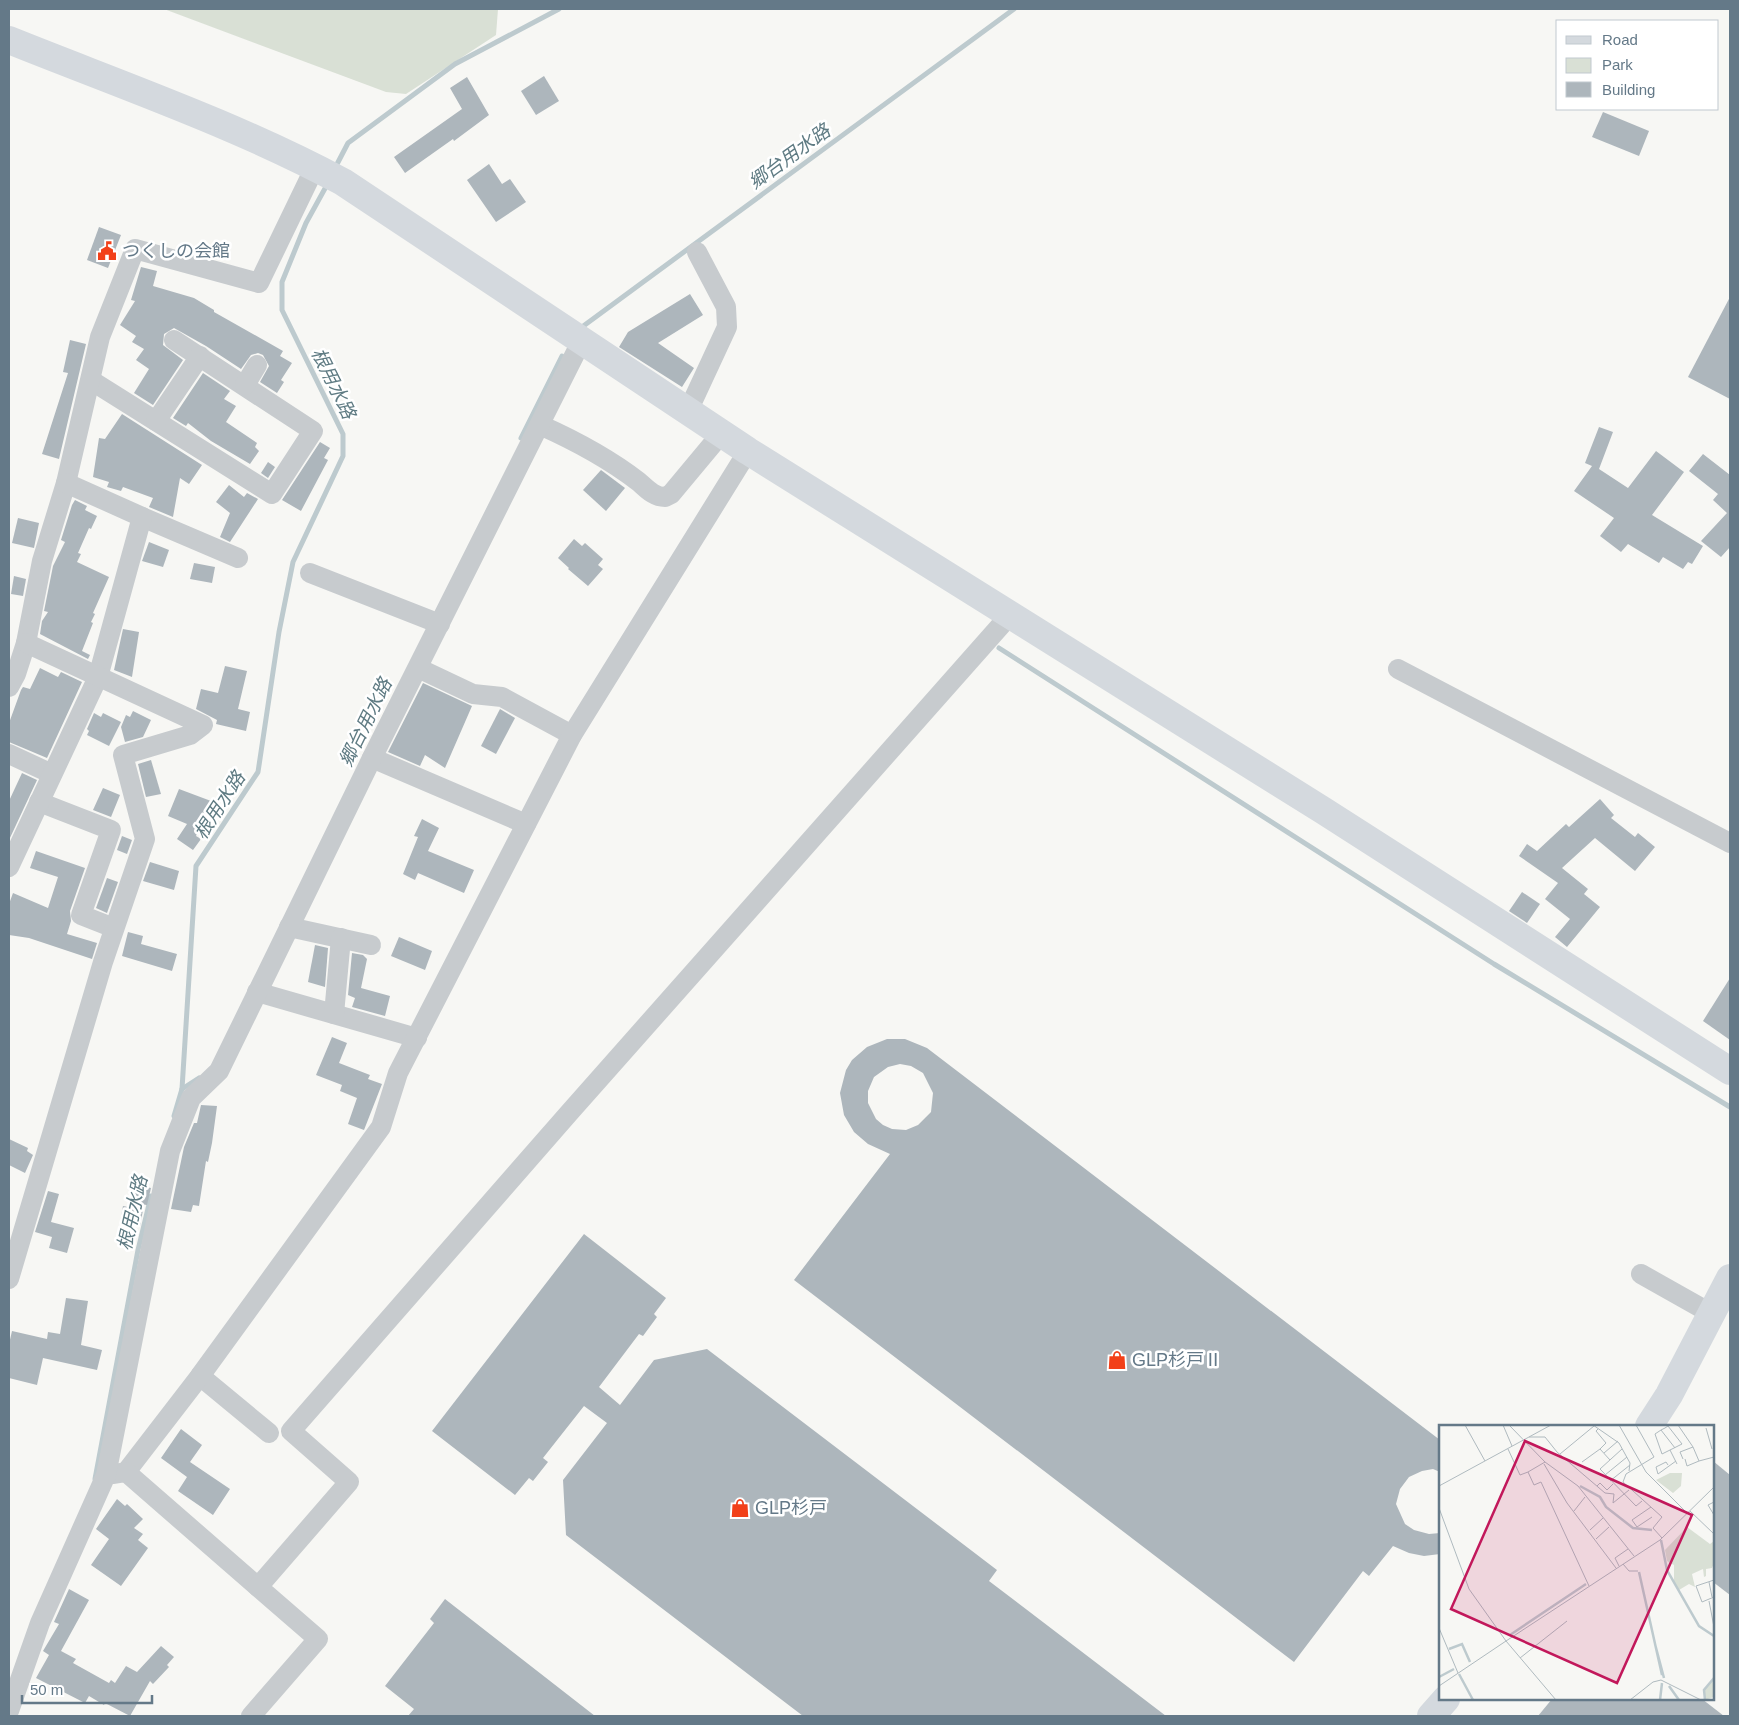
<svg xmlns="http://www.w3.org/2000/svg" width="1739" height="1725" viewBox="0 0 1739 1725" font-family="Helvetica,'Noto Sans JP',sans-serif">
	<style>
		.green { fill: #d9e0d5 }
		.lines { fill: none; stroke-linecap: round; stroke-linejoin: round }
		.stream { stroke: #bdcace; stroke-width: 5 }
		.building { fill: #adb6bc; fill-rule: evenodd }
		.street { stroke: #c7cbce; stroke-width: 20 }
		.secondary { stroke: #d4d9de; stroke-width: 28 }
		.labels { text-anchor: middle; stroke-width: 5; stroke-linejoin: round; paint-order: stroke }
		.poi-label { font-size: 18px; fill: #647988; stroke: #fff; text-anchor: start }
		.water-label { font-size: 19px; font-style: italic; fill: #5f7b83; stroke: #fff }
		.inset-river { fill: none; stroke: #bdcace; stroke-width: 2.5 }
		.inset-road { fill: none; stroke: #afbabf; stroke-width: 1 }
		.view { fill: #c2185b; fill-opacity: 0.15; stroke: #c2185b; stroke-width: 2.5 }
		.inset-edge { fill: none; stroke: #647988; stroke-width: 2.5 }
	</style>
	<rect width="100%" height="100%" fill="#f7f7f4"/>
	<polygon class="green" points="164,9 498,9 496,35 406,94 386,92"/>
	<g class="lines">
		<g class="stream">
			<polyline points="335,168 348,143 455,64 559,9"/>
			<polyline points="582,327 1014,9"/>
			<polyline points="521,438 562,356"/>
			<polyline points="999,648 1494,964 1730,1107"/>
			<polyline points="182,1089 199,1078"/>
			<polyline points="174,1116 182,1089 196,866 258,772 279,632 293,562 343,456 343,434 282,310 282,282 306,223 328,183"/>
			<polyline points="95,1479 138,1250 151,1196"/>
		</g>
	</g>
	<g class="building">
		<polygon points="544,76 559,101 536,115 521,91"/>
		<polygon points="467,77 489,115 454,141 453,139 405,173 394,157 462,109 450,88"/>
		<polygon points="1603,112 1649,131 1639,156 1592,137"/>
		<polygon points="489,164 502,184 510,179 526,202 496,222 467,180"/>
		<polygon points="99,227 121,235 108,268 87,260"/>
		<polygon points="141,267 157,271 153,286 194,298 214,310 214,312 283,351 280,356 292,363 281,380 284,382 277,393 260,382 269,366 263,355 258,353 251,355 241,369 206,346 174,328 164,334 163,345 183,360 153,405 134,393 149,369 136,360 144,349 132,342 136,336 120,325 135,301 131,300"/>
		<polygon points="690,294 703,315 658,343 694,368 682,387 619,347 628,332"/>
		<polygon points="1730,297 1730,399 1688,377"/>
		<polygon points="70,340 86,344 59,459 42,454 68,373 63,372"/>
		<polygon points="203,373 230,391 224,399 236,406 226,422 257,443 255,447 259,451 250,464 211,441 188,423 186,426 173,418"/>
		<polygon points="122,414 202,465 189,484 180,478 173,517 149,507 153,498 123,487 121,491 107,487 109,482 93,477 99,438 105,439"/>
		<polygon points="1599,427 1613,432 1599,469 1628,488 1656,451 1684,472 1652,515 1703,546 1692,564 1688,562 1683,569 1663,557 1659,563 1628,544 1621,552 1600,536 1614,518 1574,491 1592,466 1585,463"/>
		<polygon points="320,442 330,448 324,458 328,460 301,511 282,500"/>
		<polygon points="1703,454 1730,475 1730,547 1721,557 1701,541 1727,513 1713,500 1718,494 1689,471"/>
		<polygon points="268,462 275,467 268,478 261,473"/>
		<polygon points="601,470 625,488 606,511 583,490"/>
		<polygon points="229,485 244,497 247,493 258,499 230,542 220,537 230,513 216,502"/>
		<polygon points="75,500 87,506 85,510 97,516 91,529 89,528 78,553 81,554 77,562 109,577 93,613 95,614 91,622 93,623 82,651 90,655 88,659 40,634 42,621 48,612 44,611 53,566 65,542 61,540 72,505"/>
		<polygon points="18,518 39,523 34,548 12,543"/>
		<polygon points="574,539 582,546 585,543 603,559 598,565 603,569 588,586 568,569 569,568 558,558"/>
		<polygon points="149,542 169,550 163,567 142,561"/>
		<polygon points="194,563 215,567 212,583 190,579"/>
		<polygon points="14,576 26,579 23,596 11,594"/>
		<polygon points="123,629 139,632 132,677 114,670"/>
		<polygon points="225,666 247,671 238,709 250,712 246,731 216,724 217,720 196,709 201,689 218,693"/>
		<polygon points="40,668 58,677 61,672 82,682 47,758 9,742 9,723 21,690 23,687 30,689"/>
		<polygon points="423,683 472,706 445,768 425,755 420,766 388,752"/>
		<polygon points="500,709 515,718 496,754 481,746"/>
		<polygon points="133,711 151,720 143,737 125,742 121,727 126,715 130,717"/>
		<polygon points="94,713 101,717 103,713 121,722 109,746 87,735 89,731 87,729"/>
		<polygon points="151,760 161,794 146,797 138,764"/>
		<polygon points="22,773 37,780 9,840 9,801"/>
		<polygon points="103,788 120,795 111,817 93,810"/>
		<polygon points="179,789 211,801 196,836 201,839 193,850 177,839 187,824 168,816"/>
		<polygon points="1600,799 1614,815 1611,818 1635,837 1638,833 1655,847 1635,871 1595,838 1562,868 1588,889 1584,894 1600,907 1567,947 1555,937 1570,919 1545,899 1558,883 1519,856 1527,844 1537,851 1566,824 1569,827"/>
		<polygon points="422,819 439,828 428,851 474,870 464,893 418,873 415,880 403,874 418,837 414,836"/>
		<polygon points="122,836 132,840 127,854 117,850"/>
		<polygon points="36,851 85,868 70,911 71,921 67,934 97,943 92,959 29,938 9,935 9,904 13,893 48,908 58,877 30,868"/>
		<polygon points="150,862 179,871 174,890 143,881"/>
		<polygon points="107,878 118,882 107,913 96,908"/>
		<polygon points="1522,892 1540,904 1527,923 1509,911"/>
		<polygon points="128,932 143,936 141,944 177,954 172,971 122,956"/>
		<polygon points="399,937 432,951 425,970 391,956"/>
		<polygon points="315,945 328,948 325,987 308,982"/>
		<polygon points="352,953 363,955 367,959 361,988 390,996 385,1016 352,1007 355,998 348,995"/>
		<polygon points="1730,978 1730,1040 1703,1021"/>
		<polygon points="332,1037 347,1043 339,1063 370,1075 368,1079 382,1084 364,1130 348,1124 357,1098 340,1091 342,1085 316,1075"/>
		<path d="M887 1039H905L927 1048 1440 1440V1472L1433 1469 1422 1471 1409 1477 1400 1489 1396 1504 1405 1524 1414 1530 1429 1534 1440 1533V1554L1424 1556 1409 1553 1393 1546 1369 1576 1363 1571 1294 1662 794 1280 890 1154 868 1144 854 1132 844 1115 840 1093 846 1070 852 1060 867 1047ZM900 1064 911 1066 923 1073 933 1093 931 1112 918 1125 906 1130 892 1129 883 1125 876 1119 868 1103V1091L874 1077 888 1067Z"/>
		<polygon points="201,1105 217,1106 212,1143 208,1162 206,1161 199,1206 193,1205 191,1212 171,1209 184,1147 194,1123 197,1123"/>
		<polygon points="9,1139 28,1148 27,1151 33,1155 25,1173 9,1165"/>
		<polygon points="136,1185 151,1188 147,1205 132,1203"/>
		<polygon points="48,1191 59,1194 51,1222 74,1228 67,1253 49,1248 52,1237 35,1232"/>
		<polygon points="123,1206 143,1210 140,1226 120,1222"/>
		<polygon points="584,1234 666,1298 654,1314 657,1317 643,1336 639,1334 599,1387 620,1405 654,1360 707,1349 997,1570 989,1581 1166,1716 803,1716 566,1535 563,1480 607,1423 584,1406 543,1458 548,1462 533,1481 529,1478 515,1495 432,1431"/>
		<polygon points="66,1298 88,1301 81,1345 102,1350 97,1370 43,1358 37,1385 9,1378 9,1344 12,1331 47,1339 48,1332 60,1334"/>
		<polygon points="181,1429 202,1445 190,1462 230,1489 213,1515 178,1491 187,1477 161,1458"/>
		<polygon points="1713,1461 1730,1475 1730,1595 1713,1582"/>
		<polygon points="117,1499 125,1506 127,1504 143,1519 134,1528 143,1534 138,1540 148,1548 121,1586 91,1565 109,1539 96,1529"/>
		<polygon points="69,1589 89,1600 61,1651 76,1659 73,1663 109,1683 111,1680 115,1683 126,1666 137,1672 161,1646 174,1657 167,1665 169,1667 153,1684 150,1681 130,1716 105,1703 104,1705 89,1696 85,1703 36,1678 49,1655 43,1651 59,1624 54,1622"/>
		<polygon points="445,1599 595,1716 408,1716 414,1709 385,1686 434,1623 430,1619"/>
		<polygon points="1552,1699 1702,1699 1724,1716 1538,1716"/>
	</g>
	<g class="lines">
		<g class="street">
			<polyline points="92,381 272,494 313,431 174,340"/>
			<polyline points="245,385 257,365"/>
			<polyline points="688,411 727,327 726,307 697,252"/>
			<polyline points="156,421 200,356"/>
			<path d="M540 425C576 441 608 458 639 482 647 489 654 497 665 497L671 494 721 434"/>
			<polyline points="142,517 238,558"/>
			<polyline points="310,573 440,624"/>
			<polyline points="418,668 473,694 502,697 572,735"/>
			<polyline points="1398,669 1730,843"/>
			<polyline points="9,687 16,674 26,643 42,561 66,483 100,337 135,249 259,283 315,167"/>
			<polyline points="9,754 52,774"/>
			<polyline points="372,758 526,824"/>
			<polyline points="39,802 111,830 81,915 114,928"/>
			<polyline points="9,867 98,677 142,517 66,483"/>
			<polyline points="289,927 371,945"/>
			<polyline points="257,992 417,1038"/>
			<polyline points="334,1014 341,938"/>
			<polyline points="1641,1274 1712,1314"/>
			<polyline points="9,1279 103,962 145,839 123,755 190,735 203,725 26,643"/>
			<polyline points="200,1376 269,1433"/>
			<polyline points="126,1472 200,1376 381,1127 398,1073 572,735 748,451"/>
			<polyline points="114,1474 126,1472 258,1587"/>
			<polyline points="9,1711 40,1623 106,1475 170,1151 191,1098 219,1071 372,758 581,342"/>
			<polyline points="251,1716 318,1639 258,1587 349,1482 291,1431 569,1113 1010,615"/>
		</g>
		<g class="secondary">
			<path d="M9 40C121 85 237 125 343 182L748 451 1324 811 1730 1071"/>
			<polyline points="1649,1426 1669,1395 1730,1278"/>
			<polyline points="1431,1716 1446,1699"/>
		</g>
	</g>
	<defs>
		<g id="civic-bare" transform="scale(1.5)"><path d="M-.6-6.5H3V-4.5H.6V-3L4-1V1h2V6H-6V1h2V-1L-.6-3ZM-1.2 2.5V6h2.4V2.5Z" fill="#f24019" stroke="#fff" stroke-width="2.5" paint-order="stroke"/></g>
		<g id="shop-bare" transform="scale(1.5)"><path d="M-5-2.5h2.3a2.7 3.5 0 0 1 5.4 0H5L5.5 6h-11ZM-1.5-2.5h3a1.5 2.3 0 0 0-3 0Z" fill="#f24019" stroke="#fff" stroke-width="2.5" paint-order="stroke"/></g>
	</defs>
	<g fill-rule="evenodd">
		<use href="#civic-bare" x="107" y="251"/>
		<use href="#shop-bare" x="1117" y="1360"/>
		<use href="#shop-bare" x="740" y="1508"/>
	</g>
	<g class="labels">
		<g class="poi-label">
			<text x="122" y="257">つくしの会館</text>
			<text x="1132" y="1366">GLP杉戸Ⅱ</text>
			<text x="755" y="1514">GLP杉戸</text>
		</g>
		<g class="water-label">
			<text transform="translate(789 156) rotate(-36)" y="7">郷台用水路</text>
			<text transform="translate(334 383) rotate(64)" y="7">根用水路</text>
			<text transform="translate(365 722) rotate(-64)" y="7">郷台用水路</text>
			<text transform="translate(219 805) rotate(-57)" y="7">根用水路</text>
			<text transform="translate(132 1213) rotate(-77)" y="7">根用水路</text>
		</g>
	</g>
	<g transform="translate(1439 1425)">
		<rect width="275" height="275" fill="#f7f7f4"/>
		<path d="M231 48H243L242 61 234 68 217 55ZM248 102 271 119 275 116V138L273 143 267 144V151L265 152 264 144 253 149 256 162 250 159 240 165 235 156V140L228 136 226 125ZM275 253V272L266 275 265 265Z" fill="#d9e0d5"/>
		<path class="inset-river" d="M141 61 161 72 167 82 194 103 213 105M222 115 228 145 260 201 275 211M200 147 223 250M71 210 147 159M216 219 225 253M10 224 23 219 31 237M20 249 34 275M0 252 15 244M230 261 240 275M221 275 223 258M266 275 265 265 275 253"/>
		<path class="inset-road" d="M26 0 46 36M64 0 73 21M70 0 106 37 139 61 195 131M154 0 180 18 191 38 190 46M180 0 207 47 249 89M197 0 215 32 187 49 184 57 223 92 214 103 223 113M239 0 254 22M229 1 243 19 223 29 216 9 222 5 226 3 229 1 230 0M267 3 273 24M159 4 157 6 167 18 161 24 171 35M222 5 236 23M90 12H106L118 27 166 68 175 69 174 78 190 65M69 24 81 50 89 47 95 60 102 57 150 161M183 24 161 44 197 81 203 76M231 25 238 39M165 28 179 16M121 29 155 1M244 34 241 27 254 22 260 36 275 32M246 34 248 41 260 36M143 37 161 24M105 39 128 78 177 143M229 40 227 37 217 42 219 49 237 36M89 47 106 37M166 50 188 32M171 56 191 40M0 61 112 0M158 61 161 58 168 65 174 59M275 77 269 80 275 90M212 82 193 95 198 102 213 92M0 83 30 164 67 216 221 115 275 62M135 86 146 72M251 86 275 109M151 105 164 93M157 114 170 102M184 139 190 146H199M180 141 176 133 189 124M275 155 257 161 263 177 275 172M270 157 273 172M270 176 275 202M0 203 19 248M81 233 128 196M0 261 67 216 117 275M191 275 214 257 222 255 262 275"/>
		<path class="view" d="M86 16 253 90 178 258 12 184Z"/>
		<rect width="275" height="275" class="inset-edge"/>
	</g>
	<rect width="1739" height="1725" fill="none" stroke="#647988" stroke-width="20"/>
	<rect x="1556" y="20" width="162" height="90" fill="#ffffff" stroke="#c1c9cf"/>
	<rect x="1566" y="36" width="25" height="8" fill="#d4d9de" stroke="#c1c9cf"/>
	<text x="1602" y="45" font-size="15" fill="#647988">Road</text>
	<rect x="1566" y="58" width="25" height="15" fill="#d9e0d5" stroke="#c1c9cf"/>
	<text x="1602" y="70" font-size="15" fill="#647988">Park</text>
	<rect x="1566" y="82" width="25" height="15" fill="#adb6bc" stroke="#c1c9cf"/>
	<text x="1602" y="95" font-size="15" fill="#647988">Building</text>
	<path d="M22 1695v8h130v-8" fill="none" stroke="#647988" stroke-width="2.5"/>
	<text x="30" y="1695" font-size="15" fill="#647988" stroke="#ffffff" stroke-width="4" paint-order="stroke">50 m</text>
</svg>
